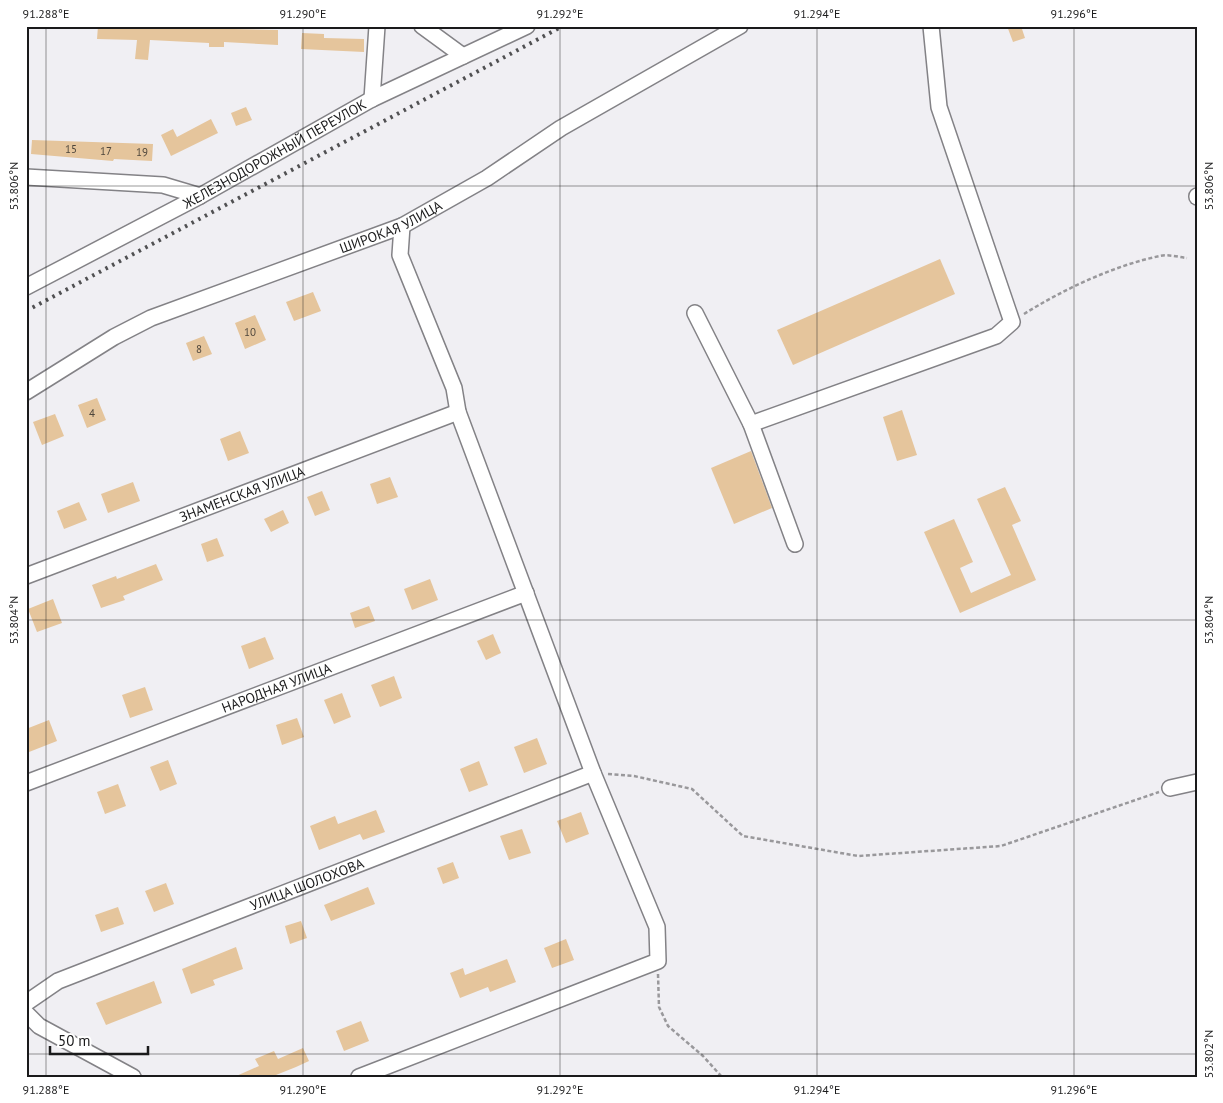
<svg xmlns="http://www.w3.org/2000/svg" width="1223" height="1103" viewBox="0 0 1223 1103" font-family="'PT Sans',sans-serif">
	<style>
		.building { fill: #e5c59c }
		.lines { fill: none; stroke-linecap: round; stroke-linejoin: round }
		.minor-casing { stroke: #838286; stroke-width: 18 }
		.path { stroke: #99989b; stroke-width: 2.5; stroke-dasharray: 4 2.5; stroke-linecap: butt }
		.minor { stroke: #fff; stroke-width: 15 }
		.rail { stroke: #505052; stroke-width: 4; stroke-dasharray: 2.5 5; stroke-linecap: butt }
		.ticks { fill: none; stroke: #1a1a1b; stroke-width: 1; stroke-opacity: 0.45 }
		.labels { text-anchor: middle; stroke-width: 4; stroke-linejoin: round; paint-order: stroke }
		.number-label { font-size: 11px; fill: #4d453b }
		.street-label { font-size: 14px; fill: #1a1a1b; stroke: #fff }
		.neatline { fill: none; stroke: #1a1a1b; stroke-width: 2 }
		.ticks-label { font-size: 12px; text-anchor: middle; fill: #1a1a1b }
	</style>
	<rect width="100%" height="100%" fill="#f0eff3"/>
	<g class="building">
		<polygon points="98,26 278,30 278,45 224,42 224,47 209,47 209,43 150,40 148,60 135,59 137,40 97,39"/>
		<polygon points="1007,26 1021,26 1025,38 1013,42"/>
		<polygon points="302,33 324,34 324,38 364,39 364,52 301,49"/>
		<polygon points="246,107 252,120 236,126 231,113"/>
		<polygon points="211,119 218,133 171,156 161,135 173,129 177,137"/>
		<polygon points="32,140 153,144 152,161 114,159 113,161 31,154"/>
		<polygon points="940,259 955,294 793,365 777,330"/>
		<polygon points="313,292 321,311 294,321 286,302"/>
		<polygon points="255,315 266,340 245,349 235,323"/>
		<polygon points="204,336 212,354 193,361 186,343"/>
		<polygon points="97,398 106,420 87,428 78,405"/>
		<polygon points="902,410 917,455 897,461 883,417"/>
		<polygon points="55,414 64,436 42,445 33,422"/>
		<polygon points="240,431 249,453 228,461 220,439"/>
		<polygon points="751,451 772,508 734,524 711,468"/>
		<polygon points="390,477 398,497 377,504 370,484"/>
		<polygon points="133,482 140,501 108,513 101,494"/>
		<polygon points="1005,487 1021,521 1012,525 1036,580 960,613 924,532 954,519 973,562 960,568 971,593 1011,575 977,499"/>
		<polygon points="322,491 330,510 315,516 307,497"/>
		<polygon points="79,502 87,520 64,529 57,511"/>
		<polygon points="283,510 289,523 271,532 264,519"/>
		<polygon points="217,538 224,556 207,562 201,544"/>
		<polygon points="156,564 163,580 123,596 125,600 101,608 92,585 116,576 117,579"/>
		<polygon points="430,579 438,600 412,610 404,589"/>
		<polygon points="53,599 62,623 37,632 28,609"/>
		<polygon points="369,606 375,621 355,628 350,613"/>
		<polygon points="493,634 501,653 486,660 477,641"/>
		<polygon points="265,637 274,659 249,669 241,646"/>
		<polygon points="394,676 402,698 380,707 371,685"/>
		<polygon points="145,687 153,710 130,718 122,695"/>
		<polygon points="342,693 351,717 334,724 324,700"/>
		<polygon points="297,718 304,737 282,745 276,725"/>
		<polygon points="49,720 57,741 29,752 26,745 26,729"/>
		<polygon points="537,738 547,764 524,773 514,747"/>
		<polygon points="168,760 177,784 160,791 150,767"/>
		<polygon points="479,761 488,785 469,792 460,769"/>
		<polygon points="118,784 126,806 105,814 97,792"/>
		<polygon points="376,810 385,832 363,840 360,834 319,850 310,826 335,816 338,824"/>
		<polygon points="581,812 589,834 566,843 557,821"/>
		<polygon points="522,829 531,853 509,860 500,836"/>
		<polygon points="453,862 459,878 443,884 437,868"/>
		<polygon points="166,883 174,904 154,912 145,891"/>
		<polygon points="368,887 375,904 331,921 324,905"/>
		<polygon points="118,907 124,924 101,932 95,915"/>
		<polygon points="301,921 307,938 290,944 285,926"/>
		<polygon points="566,939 574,960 552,968 544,948"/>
		<polygon points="236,947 243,969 213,980 215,985 191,994 182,969"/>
		<polygon points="507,959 516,982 490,992 488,987 460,998 450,973 463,968 465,975"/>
		<polygon points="154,981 162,1003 106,1025 96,1003"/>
		<polygon points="361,1021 369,1041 344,1051 336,1031"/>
		<polygon points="303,1048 309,1061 296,1067 271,1077 234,1077 259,1066 255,1059 274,1051 278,1059"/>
	</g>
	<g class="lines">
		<g class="minor-casing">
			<g id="minor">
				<polyline points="422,26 463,56"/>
				<polyline points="372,99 377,26"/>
				<polyline points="26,177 163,185 200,196"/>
				<polyline points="1197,196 1197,197"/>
				<path id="s1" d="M26 287 200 196 372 99 527 26"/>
				<polyline points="695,313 751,424 795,544"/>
				<path id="s2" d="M26 392 114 337 151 318 402 226 487 178 561 128 740 26"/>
				<polyline points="751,424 996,336 1012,322 939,107 931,26"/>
				<path id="s3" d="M26 576 458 412"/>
				<path id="s4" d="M26 783 526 593"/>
				<polyline points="1170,788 1197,782"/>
				<path id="s5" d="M26 1003 58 981 593 773"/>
				<polyline points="26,1013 39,1026 133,1077"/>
				<polyline points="359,1077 658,961 657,927 593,773 458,412 454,388 400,255 402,226"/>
			</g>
		</g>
		<g class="path">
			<path d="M1024 314C1062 290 1115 265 1160 256 1168 254 1178 257 1187 258"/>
			<polyline points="608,774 634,776 692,789 743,836 858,856 1001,846 1159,792"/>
			<polyline points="658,974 659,1007 668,1026 703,1056 722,1077"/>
		</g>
		<use href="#minor" class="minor"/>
		<polyline class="rail" points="26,311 563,26"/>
	</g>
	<path class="ticks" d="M46 26V1077M303 26V1077M560 26V1077M817 26V1077M1074 26V1077M26 186H1197M26 620H1197M26 1054H1197"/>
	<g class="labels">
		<g class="number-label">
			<text x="71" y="153">15</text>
			<text x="106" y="155">17</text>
			<text x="142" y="156">19</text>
			<text x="250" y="336">10</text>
			<text x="199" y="353">8</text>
			<text x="92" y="417">4</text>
		</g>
		<g class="street-label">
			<text dy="5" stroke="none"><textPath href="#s1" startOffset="282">ЖЕЛЕЗНОДОРОЖНЫЙ ПЕРЕУЛОК</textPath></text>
			<text dy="5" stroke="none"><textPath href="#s2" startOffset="402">ШИРОКАЯ УЛИЦА</textPath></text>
			<text dy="5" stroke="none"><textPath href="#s3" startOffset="231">ЗНАМЕНСКАЯ УЛИЦА</textPath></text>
			<text dy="5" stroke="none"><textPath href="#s4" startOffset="268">НАРОДНАЯ УЛИЦА</textPath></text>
			<text dy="5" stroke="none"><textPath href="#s5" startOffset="306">УЛИЦА ШОЛОХОВА</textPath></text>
		</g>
	</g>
	<rect width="1223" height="1103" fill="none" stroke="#ffffff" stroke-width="55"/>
	<path d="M50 1046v8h98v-8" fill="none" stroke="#1a1a1b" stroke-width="2.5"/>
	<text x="58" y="1046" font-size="15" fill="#1a1a1b" stroke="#ffffff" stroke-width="4" paint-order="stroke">50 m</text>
	<rect x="28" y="28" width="1168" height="1048" class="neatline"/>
	<g class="ticks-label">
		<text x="46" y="18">91.288°E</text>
		<text x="303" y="18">91.290°E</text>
		<text x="560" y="18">91.292°E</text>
		<text x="817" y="18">91.294°E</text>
		<text x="1074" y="18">91.296°E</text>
		<text transform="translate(14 186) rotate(-90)" y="4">53.806°N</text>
		<text transform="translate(1209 186) rotate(-90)" y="4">53.806°N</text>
		<text transform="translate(14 620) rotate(-90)" y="4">53.804°N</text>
		<text transform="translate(1209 620) rotate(-90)" y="4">53.804°N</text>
		<text transform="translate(1209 1054) rotate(-90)" y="4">53.802°N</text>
		<text x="46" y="1094">91.288°E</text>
		<text x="303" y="1094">91.290°E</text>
		<text x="560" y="1094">91.292°E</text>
		<text x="817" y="1094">91.294°E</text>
		<text x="1074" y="1094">91.296°E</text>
	</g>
</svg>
